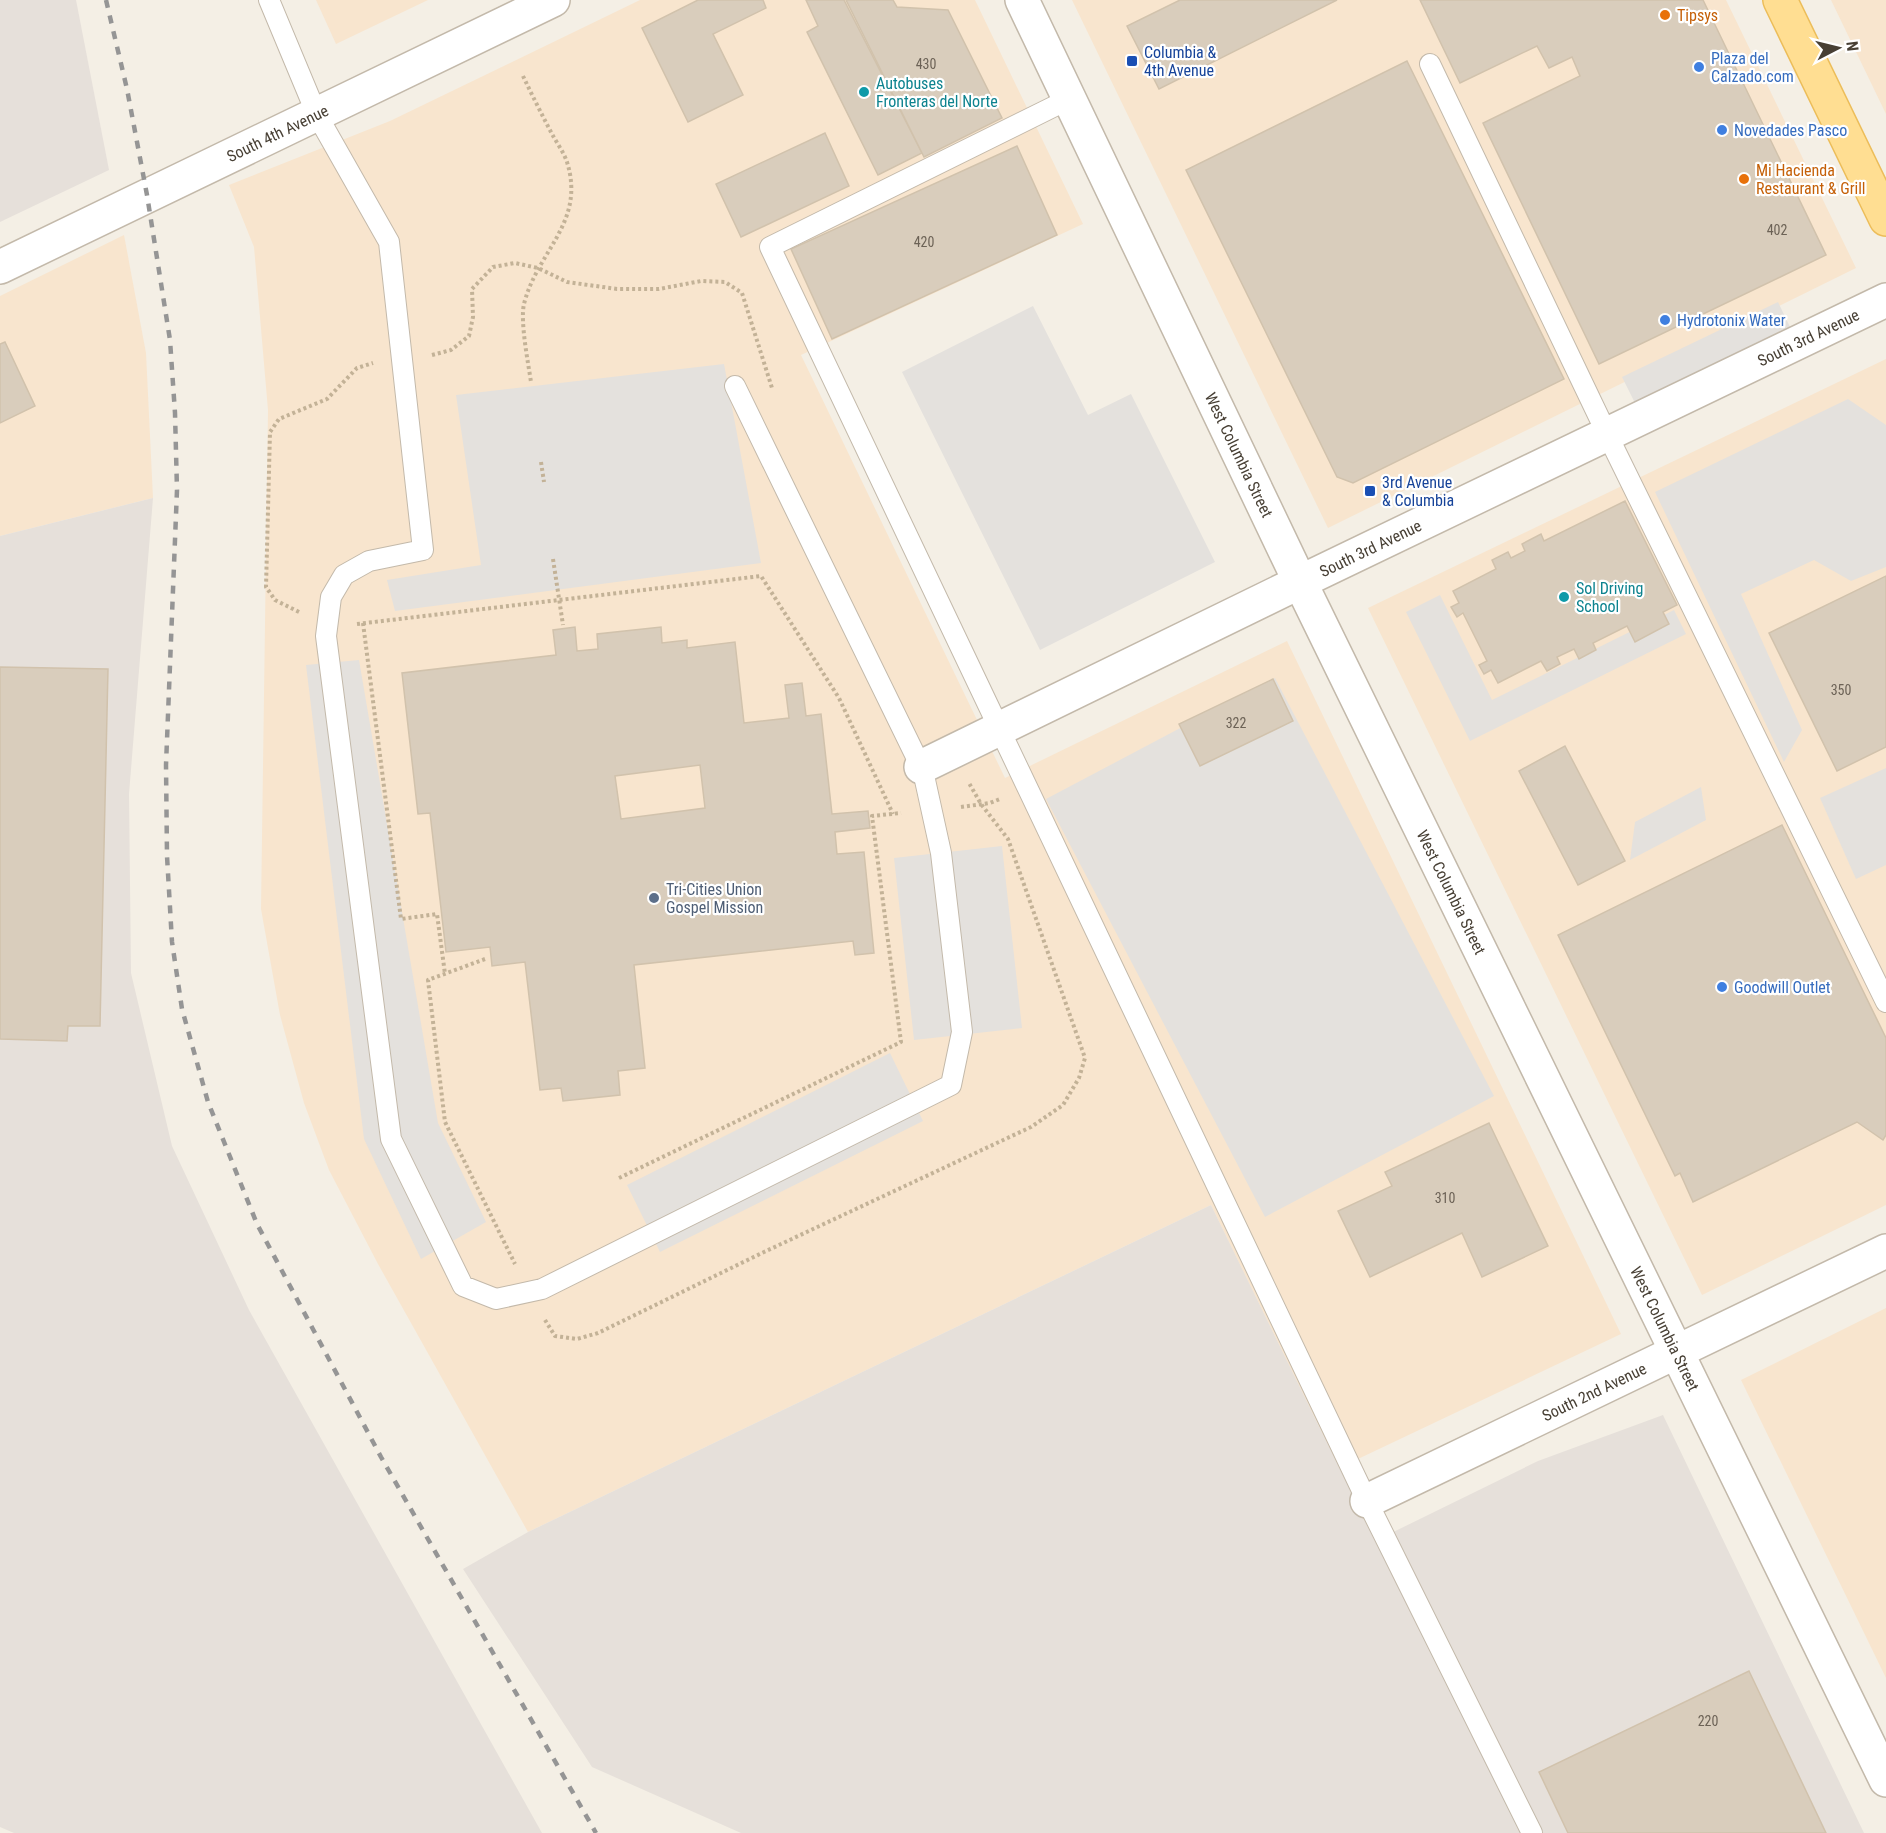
<svg xmlns="http://www.w3.org/2000/svg" width="1886" height="1833" viewBox="0 0 1886 1833" font-family="'Roboto Condensed',sans-serif">
	<style>
		.commercial { fill: #f8e5ce }
		.industrial { fill: #e6e0da }
		.parking { fill: #e4e1dd }
		.building { fill: #d9cdbc; stroke: #d1c2ac; stroke-width: 1.5; fill-rule: evenodd }
		.lines { fill: none; stroke-linecap: round; stroke-linejoin: round }
		.service-casing { stroke: #c3b9aa; stroke-width: 22 }
		.minor-casing { stroke: #c3b9aa; stroke-width: 36 }
		.tertiary-casing { stroke: #c3b9aa; stroke-width: 36 }
		.primary-casing { stroke: #ecbd5a; stroke-width: 36 }
		.path { stroke: #c3b297; stroke-width: 4; stroke-dasharray: 3 3; stroke-linecap: butt }
		.service { stroke: #fff; stroke-width: 20 }
		.minor { stroke: #fff; stroke-width: 33 }
		.tertiary { stroke: #fff; stroke-width: 33 }
		.primary { stroke: #ffde92; stroke-width: 33 }
		.rail { stroke: #959595; stroke-width: 4.5; stroke-dasharray: 8 8; stroke-linecap: butt }
		.food-dot { fill: #e8710a; stroke: #fff; stroke-width: 2 }
		.transit-dot { fill: #1a4fb4; stroke: #fff; stroke-width: 2 }
		.shop-dot { fill: #3f7fe0; stroke: #fff; stroke-width: 2 }
		.culture-dot { fill: #0f9aa8; stroke: #fff; stroke-width: 2 }
		.service-dot { fill: #5c6f8a; stroke: #fff; stroke-width: 2 }
		.labels { text-anchor: middle; stroke-width: 4.5; stroke-linejoin: round; paint-order: stroke }
		.number-label { font-size: 14px; fill: #6c6256 }
		.food-label { font-size: 16px; fill: #c56008; stroke: #fff; text-anchor: start }
		.transit-label { font-size: 16px; fill: #164399; stroke: #fff; text-anchor: start }
		.shop-label { font-size: 16px; fill: #366cbe; stroke: #fff; text-anchor: start }
		.culture-label { font-size: 16px; fill: #0d838f; stroke: #fff; text-anchor: start }
		.street-label { font-size: 16px; fill: #473f34; stroke: #fff }
		.service-label { font-size: 16px; fill: #4e5e75; stroke: #fff; text-anchor: start }
	</style>
	<rect width="100%" height="100%" fill="#f4efe5"/>
	<g class="commercial">
		<polygon points="316,0 428,0 336,44"/>
		<polygon points="640,0 975,0 1083,224 801,355 1005,778 1287,641 1621,1334 1339,1468 1211,1205 528,1532 378,1264 329,1170 304,1103 280,1015 261,909 268,410 254,247 229,185 390,121"/>
		<polygon points="1072,0 1726,0 1856,268 1328,528"/>
		<polygon points="1831,0 1886,0 1886,114"/>
		<polygon points="124,235 146,353 153,498 0,536 0,296"/>
		<polygon points="1886,359 1886,1205 1702,1295 1368,608"/>
		<polygon points="1886,1308 1886,1678 1741,1380"/>
	</g>
	<g class="industrial">
		<polygon points="0,0 76,0 109,170 0,222"/>
		<polygon points="153,498 129,794 131,973 172,1146 249,1310 542,1833 14,1833 0,1827 0,536"/>
		<polygon points="1211,1205 1375,1541 1538,1461 1663,1415 1864,1833 741,1833 592,1767 463,1569 528,1532"/>
	</g>
	<g class="parking">
		<polygon points="1778,302 1791,329 1635,403 1622,377"/>
		<polygon points="1033,306 1088,415 1131,394 1215,562 1040,650 902,372"/>
		<polygon points="724,364 761,563 395,611 387,580 481,565 456,395"/>
		<polygon points="1848,399 1886,425 1886,567 1851,581 1814,560 1741,594 1802,730 1784,762 1655,492"/>
		<polygon points="1440,595 1492,700 1674,610 1686,634 1470,741 1406,612"/>
		<polygon points="359,660 438,1123 486,1222 421,1259 364,1139 306,665"/>
		<polygon points="1275,678 1494,1096 1265,1217 1046,799"/>
		<polygon points="1886,768 1886,865 1856,879 1820,798"/>
		<polygon points="1701,787 1706,820 1630,860 1635,822"/>
		<polygon points="1002,846 1022,1028 914,1040 894,858"/>
		<polygon points="890,1053 923,1121 660,1252 627,1185"/>
	</g>
	<g class="building">
		<polygon points="698,0 763,0 766,8 713,34 743,95 688,122 642,28"/>
		<polygon points="806,0 844,0 922,153 878,175 807,32 818,26"/>
		<polygon points="846,0 893,0 897,7 948,10 1002,118 924,157"/>
		<polygon points="1180,0 1337,0 1159,89 1127,26"/>
		<polygon points="1420,0 1703,0 1826,255 1599,364 1483,123 1580,76 1572,57 1549,68 1537,46 1460,83"/>
		<polygon points="1407,61 1564,379 1353,483 1337,477 1186,170"/>
		<polygon points="825,133 849,186 741,237 716,184"/>
		<polygon points="1017,146 1057,235 832,339 791,249"/>
		<polygon points="5,342 35,406 0,423 0,344"/>
		<polygon points="1625,501 1677,605 1663,612 1669,624 1635,642 1627,626 1593,643 1596,650 1579,659 1574,649 1557,657 1560,664 1547,671 1541,661 1498,683 1491,670 1484,674 1479,665 1487,661 1463,613 1457,617 1451,607 1459,603 1453,591 1496,569 1492,560 1508,552 1511,558 1525,551 1522,544 1541,534 1544,541"/>
		<polygon points="1886,576 1886,747 1837,771 1769,633"/>
		<path d="M575 627 577 651 598 649 597 634 661 627 662 643 687 640V648L735 642 744 723 789 718 785 685 802 683 806 716 821 714 832 814 868 811 870 828 835 832 837 854 864 852 874 953 855 955 853 941 634 965 645 1068 618 1071 620 1095 563 1101 561 1088 540 1090 525 962 492 966 490 947 446 952 430 813 418 814 402 673 556 655 553 630ZM700 765 705 808 621 819 615 776Z"/>
		<polygon points="0,667 108,669 100,1026 68,1026 67,1041 0,1039"/>
		<polygon points="1273,679 1293,721 1200,766 1179,724"/>
		<polygon points="1565,746 1625,861 1578,885 1519,771"/>
		<polygon points="1782,825 1886,1038 1886,1135 1883,1140 1857,1122 1693,1202 1680,1173 1675,1176 1558,935"/>
		<polygon points="1489,1123 1548,1246 1482,1277 1462,1233 1370,1277 1338,1211 1392,1186 1385,1172"/>
		<polygon points="1749,1671 1826,1833 1568,1833 1539,1772"/>
	</g>
	<g class="lines">
		<g class="service-casing">
			<g id="service">
				<polyline points="269,0 317,115 389,242 423,550 369,561 344,575 331,597 326,636 391,1139 463,1286 496,1299 542,1289 951,1085 962,1032 941,853 923,771 735,386"/>
				<polyline points="1430,64 1607,434 1886,1002"/>
				<polyline points="1069,99 770,247 1367,1501 1532,1833"/>
			</g>
		</g>
		<g class="minor-casing">
			<g id="minor">
				<polyline points="921,767 1300,582"/>
				<path id="s1" d="M1367 1501 1886 1251"/>
			</g>
		</g>
		<g class="tertiary-casing">
			<g id="tertiary">
				<path id="s2" d="M1022 0 1300 582 1886 1780"/>
				<path id="s3" d="M0 267 553 0"/>
				<path id="s4" d="M1300 582 1886 300"/>
			</g>
		</g>
		<g class="primary-casing">
			<polyline id="primary" points="1780,0 1886,219"/>
		</g>
		<g class="path">
			<path d="M523 76C532 95 542 115 552 134 557 143 564 153 567 162 586 223 537 251 524 304 520 321 528 362 531 382"/>
			<polyline points="432,355 451,350 469,336 473,317 472,289 493,267 515,263 538,268 567,282 617,289 659,289 701,281 725,282 742,293 772,388"/>
			<polyline points="541,462 544,482"/>
			<polyline points="553,559 563,625"/>
			<polyline points="299,612 275,600 266,587 270,432 279,419 327,399 357,368 373,363"/>
			<polyline points="363,623 401,919 437,914 445,974"/>
			<polyline points="357,624 761,576 839,698 893,814"/>
			<polyline points="961,807 990,803 1000,799"/>
			<polyline points="485,959 428,980 445,1122 515,1264"/>
			<polyline points="619,1178 901,1042 872,816 901,813"/>
			<polyline points="545,1320 555,1336 577,1339 598,1333 764,1252 1031,1127 1063,1105 1079,1078 1085,1058 1008,839 981,804 969,783"/>
		</g>
		<use href="#service" class="service"/>
		<use href="#minor" class="minor"/>
		<use href="#tertiary" class="tertiary"/>
		<use href="#primary" class="primary"/>
		<polyline class="rail" points="106,0 127,89 147,195 170,340 175,413 177,490 166,765 167,856 172,942 182,1009 208,1102 257,1224 381,1457 596,1833"/>
	</g>
	<g class="food-dot">
		<circle cx="1665" cy="15" r="6"/>
		<circle cx="1744" cy="179" r="6"/>
	</g>
	<g class="transit-dot">
		<rect x="1126" y="55" width="12" height="12" rx="3"/>
		<rect x="1364" y="485" width="12" height="12" rx="3"/>
	</g>
	<g class="shop-dot">
		<circle cx="1699" cy="67" r="6"/>
		<circle cx="1722" cy="130" r="6"/>
		<circle cx="1665" cy="320" r="6"/>
		<circle cx="1722" cy="987" r="6"/>
	</g>
	<g class="culture-dot">
		<circle cx="864" cy="92" r="6"/>
		<circle cx="1564" cy="597" r="6"/>
	</g>
	<circle class="service-dot" cx="654" cy="898" r="6"/>
	<g class="labels">
		<g class="number-label">
			<text x="926" y="69">430</text>
			<text x="1777" y="235">402</text>
			<text x="924" y="247">420</text>
			<text x="1841" y="695">350</text>
			<text x="1236" y="728">322</text>
			<text x="1445" y="1203">310</text>
			<text x="1708" y="1726">220</text>
		</g>
		<g class="food-label">
			<text x="1677" y="21">Tipsys</text>
			<text x="1756" y="176">Mi Hacienda<tspan x="1756" dy="18">Restaurant &amp; Grill</tspan></text>
		</g>
		<g class="transit-label">
			<text x="1144" y="58">Columbia &amp;<tspan x="1144" dy="18">4th Avenue</tspan></text>
			<text x="1382" y="488">3rd Avenue<tspan x="1382" dy="18">&amp; Columbia</tspan></text>
		</g>
		<g class="shop-label">
			<text x="1711" y="64">Plaza del<tspan x="1711" dy="18">Calzado.com</tspan></text>
			<text x="1734" y="136">Novedades Pasco</text>
			<text x="1677" y="326">Hydrotonix Water</text>
			<text x="1734" y="993">Goodwill Outlet</text>
		</g>
		<g class="culture-label">
			<text x="876" y="89">Autobuses<tspan x="876" dy="18">Fronteras del Norte</tspan></text>
			<text x="1576" y="594">Sol Driving<tspan x="1576" dy="18">School</tspan></text>
		</g>
		<g class="street-label">
			<text dy="6" stroke="none"><textPath href="#s3" startOffset="308">South 4th Avenue</textPath></text>
			<text dy="6" stroke="none"><textPath href="#s4" startOffset="564">South 3rd Avenue</textPath></text>
			<text dy="6" stroke="none"><textPath href="#s2" startOffset="504">West Columbia Street</textPath></text>
			<text dy="6" stroke="none"><textPath href="#s4" startOffset="78">South 3rd Avenue</textPath></text>
			<text dy="6" stroke="none"><textPath href="#s2" startOffset="990">West Columbia Street</textPath></text>
			<text dy="6" stroke="none"><textPath href="#s2" startOffset="1476">West Columbia Street</textPath></text>
			<text dy="6" stroke="none"><textPath href="#s1" startOffset="252">South 2nd Avenue</textPath></text>
		</g>
		<g class="service-label">
			<text x="666" y="895">Tri-Cities Union<tspan x="666" dy="18">Gospel Mission</tspan></text>
		</g>
	</g>
	<g transform="translate(1838 48) rotate(83)" stroke="#ffffff" stroke-width="4.5" paint-order="stroke">
	<path d="M0-4.5L10 22L0 15L-10 22Z" fill="#473f34"/>
	<text y="-9" font-size="16" font-weight="bold" text-anchor="middle" fill="#473f34">N</text>
	</g>
</svg>
